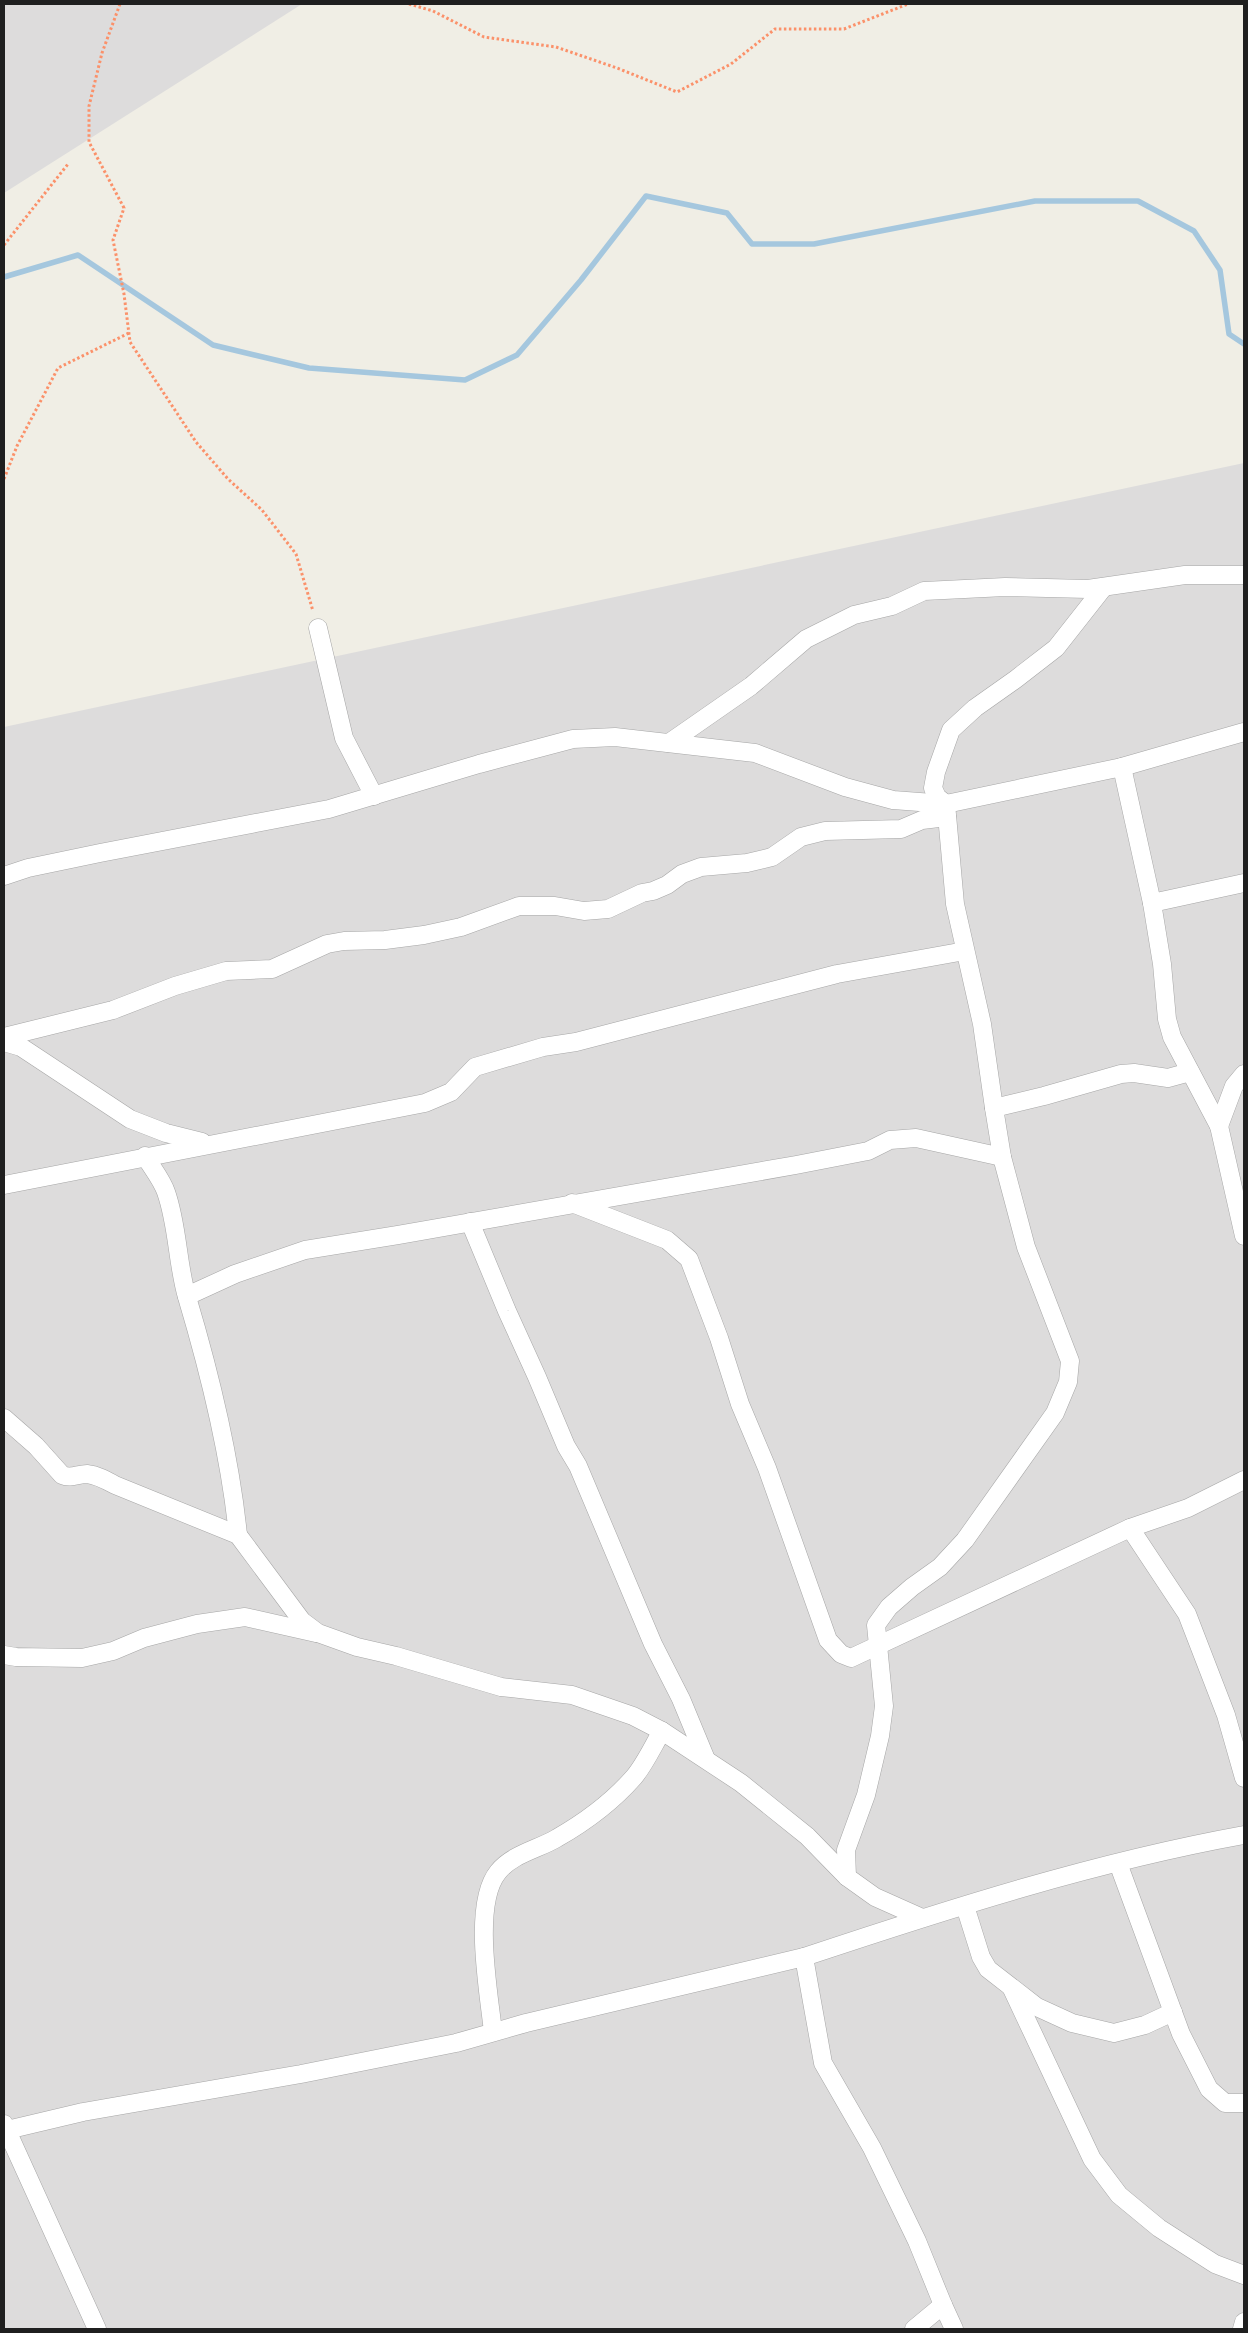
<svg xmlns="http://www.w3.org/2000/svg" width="1248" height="2333" viewBox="0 0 1248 2333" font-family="Raleway,sans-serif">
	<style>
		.residential { fill: #dddcdc }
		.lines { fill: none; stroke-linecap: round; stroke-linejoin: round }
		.stream { stroke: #a5c7de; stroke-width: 5.5 }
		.minor-casing { stroke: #a6a6a6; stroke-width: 19 }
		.path { stroke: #fb916a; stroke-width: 3; stroke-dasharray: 2.5 2.5; stroke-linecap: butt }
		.minor { stroke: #fff; stroke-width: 18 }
	</style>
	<rect width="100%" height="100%" fill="#f0eee5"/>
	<g class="residential">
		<polygon points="4,4 302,4 4,193"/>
		<polygon points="1244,463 1244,2329 4,2329 4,727"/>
	</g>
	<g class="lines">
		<polyline class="stream" points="4,277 78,255 213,345 309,368 465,380 517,355 581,280 646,196 727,213 752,244 814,244 1035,201 1138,201 1194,231 1220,270 1229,334 1244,344"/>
		<g class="minor-casing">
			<g id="minor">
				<polyline points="1104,587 1056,648 1016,679 975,708 951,730 936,772 933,788 937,797 946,804 955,904 982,1024 994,1108 1044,1096 1121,1074 1134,1073 1168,1078 1190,1072"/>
				<polyline points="318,628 344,738 374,796"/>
				<polyline points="669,743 751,686 806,639 854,615 892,606 924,591 1005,587 1088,589 1185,575 1244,575"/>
				<polyline points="1122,767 1244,732"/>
				<polyline points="4,876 28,868 100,853 329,809 479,764 573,739 615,737 755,753 845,787 893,800 946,804 1122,767 1152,903 1244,883"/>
				<polyline points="1152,903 1162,964 1167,1019 1172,1037 1219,1126 1244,1236"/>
				<polyline points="4,1037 113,1010 175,986 226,971 272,969 327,944 344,941 385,940 424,935 461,927 519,906 555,906 584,911 608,909 642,893 653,891 667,885 682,874 701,867 747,863 772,857 801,837 825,831 901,829 922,820 947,817"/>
				<polyline points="4,1042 21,1047 130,1119 166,1133 202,1142"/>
				<polyline points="1219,1126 1234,1086 1244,1074"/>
				<path d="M145 1156C152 1168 162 1180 166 1192 178 1226 177 1263 187 1297 210 1374 230 1455 238 1535"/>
				<polyline points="4,1185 425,1103 451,1092 475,1067 543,1047 576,1042 837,974 965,951"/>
				<polyline points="572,1203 667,1240 689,1259 719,1338 740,1404 767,1468 828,1640 841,1654 851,1658 1130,1528 1188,1508 1244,1480"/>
				<polyline points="470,1222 507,1311 537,1377 566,1446 578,1466 653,1644 681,1699 705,1757"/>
				<polyline points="187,1296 235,1274 305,1250 398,1235 796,1165 868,1151 890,1140 916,1138 1002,1157"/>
				<path d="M4 1418 36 1446 62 1475C71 1479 78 1474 87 1474 97 1475 106 1480 115 1485L238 1535 302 1621 318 1633 357 1647 396 1656 501 1687 572 1695 633 1716 662 1731 741 1783 807 1836 847 1877 875 1897 922 1918"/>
				<polyline points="1130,1528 1187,1614 1226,1715 1244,1778"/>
				<polyline points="4,1655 16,1657 82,1658 113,1651 144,1638 197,1624 245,1617 316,1633"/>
				<polyline points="1118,1863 1181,2034 1209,2089 1225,2103 1244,2103"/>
				<polyline points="847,1877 846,1850 866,1795 880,1736 884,1706 876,1625 889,1607 912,1587 940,1567 965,1540 1055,1413 1068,1382 1070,1361 1026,1247 1002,1157 994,1108"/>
				<polyline points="965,1906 981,1957 988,1969 1037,2007 1072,2023 1114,2033 1145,2025 1173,2012"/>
				<polyline points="1012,1989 1092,2159 1119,2195 1159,2228 1215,2264 1244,2275"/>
				<path d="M493 2032C489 1993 472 1904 498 1872 512 1854 539 1849 557 1838 585 1822 613 1801 634 1777 645 1764 653 1746 662 1731"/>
				<polyline points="4,2124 97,2329"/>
				<polyline points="7,2130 83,2112 301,2074 456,2043 526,2023 804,1957"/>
				<polyline points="943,2305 954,2329"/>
				<path d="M914 2329 943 2305 917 2241 872 2148 823 2063 804 1957C948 1909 1095 1862 1244 1835"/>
				<polyline points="1242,2329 1244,2322"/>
			</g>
		</g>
		<g class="path">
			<polyline points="120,4 102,53 89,106 89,142 124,208 113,240 124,294 130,342 196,442 228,479 262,510 296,554 313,611"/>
			<polyline points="409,4 433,11 484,37 556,47 617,68 677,92 731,64 775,29 844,29 908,4"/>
			<polyline points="4,245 68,164"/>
			<polyline points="4,479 17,446 58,368 129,333"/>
		</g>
		<use href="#minor" class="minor"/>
	</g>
	<rect width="1248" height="2333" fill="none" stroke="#1f1f1f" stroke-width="10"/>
</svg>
